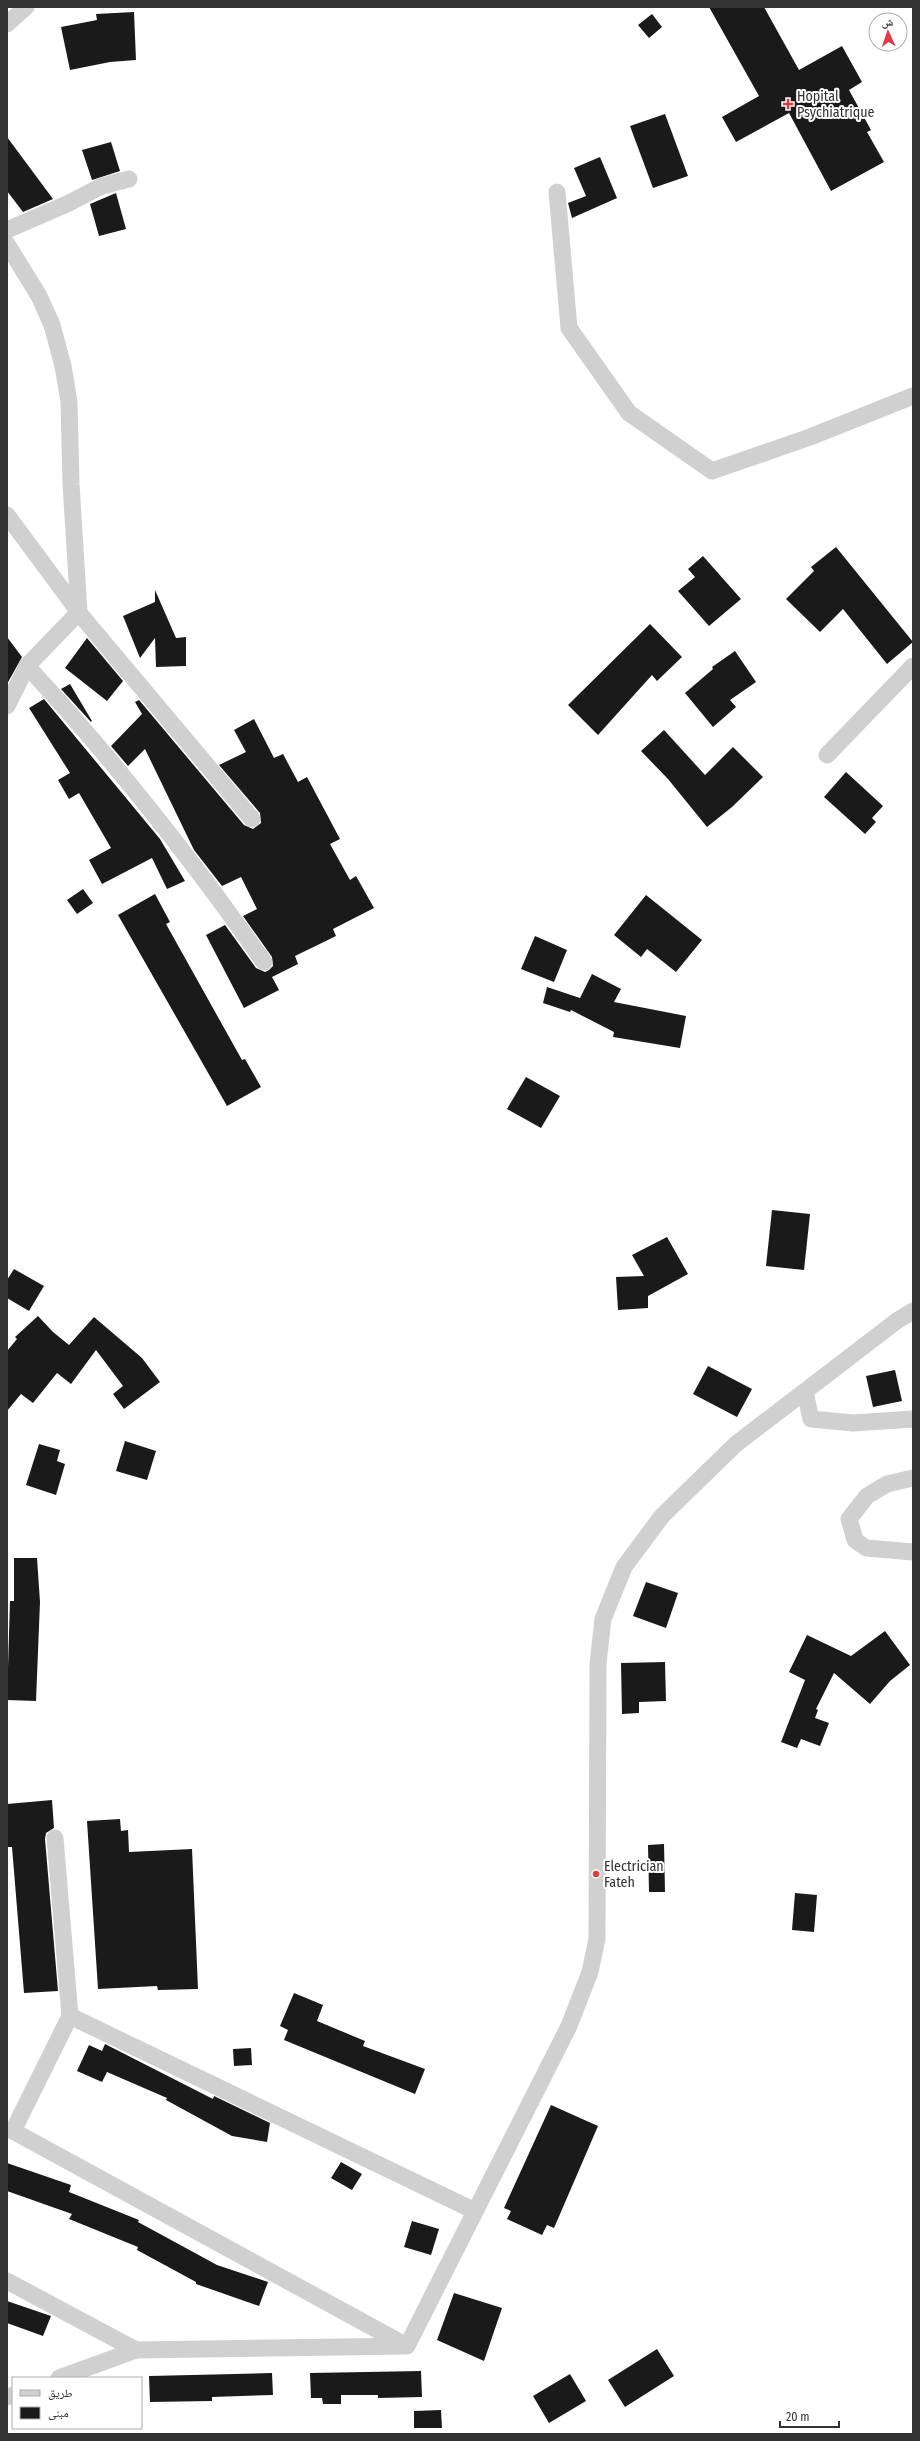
<svg xmlns="http://www.w3.org/2000/svg" width="920" height="2441" viewBox="0 0 920 2441" font-family="'Fira Sans Condensed','Noto Naskh Arabic',sans-serif">
	<style>
		.building { fill: #1a1a1a }
		.lines { fill: none; stroke-linecap: round; stroke-linejoin: round }
		.minor { stroke: #d0d0d0; stroke-width: 17 }
		.poi-dot { fill: #e63946; stroke: #fff; stroke-width: 1.5 }
		.labels { text-anchor: middle; stroke-width: 4; stroke-linejoin: round; paint-order: stroke }
		.poi-label { font-size: 14px; fill: #333; stroke: #fff; text-anchor: start }
	</style>
	<rect width="100%" height="100%" fill="#fff"/>
	<g class="building">
		<polygon points="709,7 764,7 799,70 842,46 862,82 849,90 871,130 867,132 884,162 831,191 789,113 736,142 722,117 759,96"/>
		<polygon points="134,12 136,60 110,62 70,70 61,27 97,20 96,14"/>
		<polygon points="652,14 662,27 649,38 638,25"/>
		<polygon points="665,114 688,176 653,188 630,126"/>
		<polygon points="7,137 53,199 23,212 7,191"/>
		<polygon points="111,142 120,171 92,180 82,150"/>
		<polygon points="600,157 617,198 572,218 568,203 586,196 574,168"/>
		<polygon points="116,193 126,229 99,236 90,204"/>
		<polygon points="836,547 913,642 887,664 843,609 820,632 786,599 814,571 811,567"/>
		<polygon points="703,556 741,599 709,626 678,591 695,577 688,569"/>
		<polygon points="155,590 176,638 186,637 186,666 156,667 155,638 140,658 123,616 155,602"/>
		<polygon points="650,624 682,657 657,681 652,675 598,735 568,705"/>
		<polygon points="7,637 22,657 7,684"/>
		<polygon points="87,638 123,681 107,701 65,668"/>
		<polygon points="735,651 756,682 730,700 736,707 713,727 685,693 713,669 712,667"/>
		<polygon points="70,684 92,721 91,722 61,689"/>
		<polygon points="44,699 160,839 185,881 167,889 152,858 102,884 89,860 111,848 79,793 69,799 58,780 70,773 29,708"/>
		<polygon points="139,700 244,825 253,829 261,823 260,813 219,765 246,752 234,730 254,719 274,758 283,754 298,782 307,777 340,839 330,844 350,880 356,876 374,908 333,929 336,936 295,956 298,964 272,977 279,990 244,1008 206,935 225,925 256,968 265,972 269,970 273,966 272,957 243,916 257,909 241,877 222,886 194,850 145,749 128,766 111,746 142,714 135,702"/>
		<polygon points="664,730 705,775 733,747 763,777 732,807 707,827 668,779 641,751"/>
		<polygon points="846,772 883,806 872,818 876,822 865,834 824,797"/>
		<polygon points="83,889 93,903 77,914 67,900"/>
		<polygon points="155,894 170,922 166,924 242,1060 245,1059 261,1087 227,1106 118,915"/>
		<polygon points="646,895 702,940 676,972 647,949 641,957 614,935"/>
		<polygon points="535,936 567,950 554,982 521,969"/>
		<polygon points="592,974 621,989 614,1002 686,1016 680,1048 613,1037 614,1032 571,1010 570,1012 543,1003 547,987 580,998"/>
		<polygon points="526,1077 560,1096 541,1128 507,1109"/>
		<polygon points="772,1210 810,1214 804,1270 766,1266"/>
		<polygon points="667,1237 688,1274 648,1296 648,1308 618,1310 616,1277 644,1276 632,1255"/>
		<polygon points="14,1269 44,1286 29,1311 7,1298 7,1280"/>
		<polygon points="38,1316 53,1332 69,1345 94,1317 142,1358 160,1382 124,1409 113,1394 123,1386 96,1350 71,1384 57,1373 33,1403 21,1394 7,1411 7,1351 17,1339 15,1337"/>
		<polygon points="708,1366 752,1389 737,1417 693,1394"/>
		<polygon points="895,1370 902,1401 873,1407 866,1376"/>
		<polygon points="125,1441 156,1451 147,1480 116,1471"/>
		<polygon points="39,1444 60,1450 57,1461 65,1464 56,1495 26,1485"/>
		<polygon points="14,1558 37,1558 40,1602 36,1701 7,1700 10,1601 14,1601"/>
		<polygon points="646,1582 678,1593 666,1628 633,1616"/>
		<polygon points="885,1631 910,1665 890,1681 870,1704 834,1673 816,1709 818,1710 815,1718 829,1723 820,1746 801,1739 797,1748 781,1742 805,1680 789,1672 807,1635 851,1656"/>
		<polygon points="665,1662 666,1701 639,1702 639,1713 622,1714 621,1663"/>
		<polygon points="52,1800 54,1828 46,1833 45,1839 58,1991 24,1993 12,1847 7,1847 7,1804"/>
		<polygon points="120,1819 121,1831 128,1830 129,1852 192,1849 198,1989 158,1990 157,1986 98,1989 87,1821"/>
		<polygon points="664,1844 665,1892 649,1892 648,1845"/>
		<polygon points="795,1893 817,1895 814,1932 792,1930"/>
		<polygon points="294,1993 323,2005 317,2021 365,2041 363,2046 425,2069 415,2094 284,2040 288,2030 280,2026"/>
		<polygon points="105,2044 213,2099 214,2096 270,2123 267,2142 232,2136 166,2100 167,2098 107,2072 102,2082 77,2071 89,2045 102,2051"/>
		<polygon points="251,2048 252,2065 234,2066 233,2049"/>
		<polygon points="551,2105 598,2126 554,2228 547,2225 542,2235 507,2219 511,2211 504,2208"/>
		<polygon points="341,2162 362,2174 352,2190 331,2178"/>
		<polygon points="7,2163 71,2185 69,2192 139,2220 138,2222 217,2265 268,2282 259,2306 196,2284 196,2282 137,2250 138,2247 69,2219 72,2214 7,2191"/>
		<polygon points="412,2221 439,2229 431,2255 404,2247"/>
		<polygon points="454,2293 502,2308 484,2361 437,2340"/>
		<polygon points="7,2301 51,2316 43,2336 7,2323"/>
		<polygon points="657,2349 674,2376 625,2407 608,2380"/>
		<polygon points="421,2371 422,2397 378,2398 378,2395 341,2395 341,2404 323,2404 322,2398 311,2398 310,2373"/>
		<polygon points="272,2373 273,2395 212,2397 212,2401 150,2402 149,2376"/>
		<polygon points="570,2374 586,2401 549,2423 533,2396"/>
		<polygon points="441,2410 442,2428 414,2428 414,2411"/>
	</g>
	<g class="lines">
		<g class="minor">
			<polyline points="7,24 26,7"/>
			<polyline points="557,192 569,328 629,413 712,471 810,437 913,396"/>
			<polyline points="7,230 67,204 102,186 129,179"/>
			<polyline points="7,244 39,296 52,325 63,366 69,402 71,484 79,612 27,666 7,706"/>
			<polyline points="7,515 84,619 252,819"/>
			<path d="M27 666C113 759 191 858 264 962"/>
			<polyline points="827,755 913,666"/>
			<polyline points="805,1392 811,1419 853,1423 913,1419"/>
			<polyline points="913,1478 887,1484 867,1496 849,1519 855,1540 866,1548 913,1552"/>
			<polyline points="55,1838 70,2016"/>
			<polyline points="7,2281 136,2350"/>
			<polyline points="405,2345 13,2131 70,2016 475,2211"/>
			<polyline points="59,2378 136,2350 407,2346 569,2026 590,1972 597,1939 598,1664 603,1619 624,1567 662,1516 736,1444 898,1320 913,1311"/>
			<polyline points="7,2397 13,2395"/>
		</g>
	</g>
	<g class="poi-dot">
		<path d="M786 98h4v4h4v4h-4v4h-4v-4h-4v-4h4z"/>
		<circle cx="596" cy="1874" r="4"/>
	</g>
	<g class="labels">
		<g class="poi-label">
			<text x="797" y="101">Hopital<tspan x="797" dy="16">Psychiatrique</tspan></text>
			<text x="604" y="1871">Electrician<tspan x="604" dy="16">Fateh</tspan></text>
		</g>
	</g>
	<rect width="920" height="2441" fill="none" stroke="#333333" stroke-width="16"/>
	<rect x="12" y="2377" width="130" height="52" fill="#ffffff" stroke="#adadad"/>
	<rect x="20" y="2390" width="20" height="6" fill="#d0d0d0" stroke="#adadad"/>
	<text x="48" y="2397" font-size="12" fill="#333333">طريق</text>
	<rect x="20" y="2407" width="20" height="12" fill="#1a1a1a" stroke="#adadad"/>
	<text x="48" y="2417" font-size="12" fill="#333333">مبنى</text>
	<g transform="translate(888 32) rotate(357)"><circle r="19" fill="#ffffff" stroke="#adadad"/>
	<path d="M0-3L7 15L0 10L-7 15Z" fill="#e63946"/>
	<text y="-6" font-size="11" font-weight="bold" text-anchor="middle" fill="#333333">ش</text>
	</g>
	<path d="M780 2421v6h59v-6" fill="none" stroke="#333333" stroke-width="2"/>
	<text x="786" y="2421" font-size="12" fill="#333333" stroke="#ffffff" stroke-width="3" paint-order="stroke">20 m</text>
</svg>
